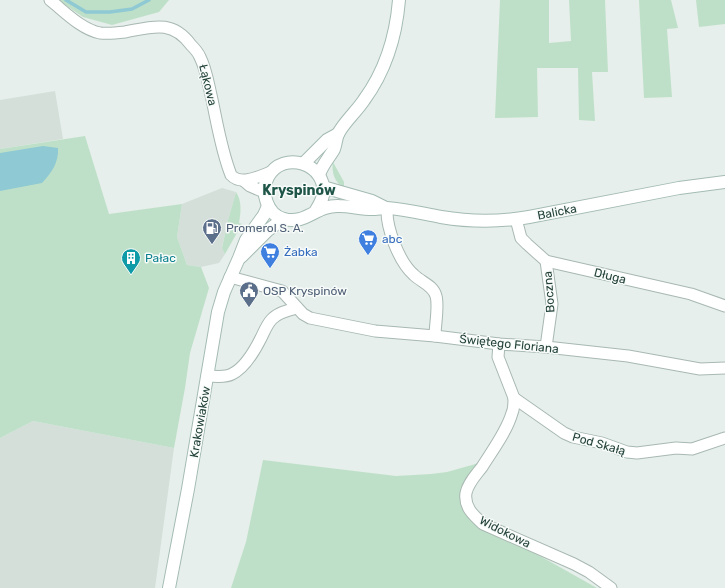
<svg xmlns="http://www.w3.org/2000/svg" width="725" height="588" viewBox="0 0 725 588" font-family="Rubik,sans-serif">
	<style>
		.built { fill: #d4dfda }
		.green { fill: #bfe0c8 }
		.water { fill: #8ec9d4 }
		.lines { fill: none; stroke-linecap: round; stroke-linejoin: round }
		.stream { stroke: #8ec9d4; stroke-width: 3.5 }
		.minor-casing { stroke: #a8b8b2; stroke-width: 13 }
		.secondary-casing { stroke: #a4bbb3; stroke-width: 14 }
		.minor { stroke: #fff; stroke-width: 11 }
		.secondary { stroke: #fff; stroke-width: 12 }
		.labels { text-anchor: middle; stroke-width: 3; stroke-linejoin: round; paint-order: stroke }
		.street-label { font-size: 12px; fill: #24423a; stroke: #f7fbf9 }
		.service-label { font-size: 12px; fill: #4e5e75; stroke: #f7fbf9; text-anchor: start }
		.shop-label { font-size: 12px; fill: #366cbe; stroke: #f7fbf9; text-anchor: start }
		.culture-label { font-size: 12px; fill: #0d838f; stroke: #f7fbf9; text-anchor: start }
		.quarter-label { font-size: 14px; font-weight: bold; fill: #1f5548; stroke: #f7fbf9 }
	</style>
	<rect width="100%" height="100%" fill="#e6efeb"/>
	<g class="built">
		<polygon points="55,91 63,139 0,149 0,100"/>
		<polygon points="222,188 236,192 228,220 222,247 225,254 219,263 201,267 187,265 177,237 182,204"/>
		<polygon points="33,421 174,448 155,588 0,588 0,438"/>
	</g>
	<g class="green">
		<polygon points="58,0 169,0 159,12 112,25 83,17"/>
		<polygon points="500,0 549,0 549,43 571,41 569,0 605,0 608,72 592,72 595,121 579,120 578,68 537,68 538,117 495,118"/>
		<polygon points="639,0 671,0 678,28 667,29 672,97 644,98"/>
		<polygon points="696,0 725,0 725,24 699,27"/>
		<polygon points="85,136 109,214 182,204 177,237 187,265 201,267 209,288 190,353 185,388 174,448 33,421 0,438 0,149"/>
		<path d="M333 162 344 182V188C335 183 331 172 333 162Z"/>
		<path d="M236 192C242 201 241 212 239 223L242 224 225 254 222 248 228 220Z"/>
		<polygon points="263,460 396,476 431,474 447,472 479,463 468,476 460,497 465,510 524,547 597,588 231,588 246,542"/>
	</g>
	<path class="water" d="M43 146 58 148C59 163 51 173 42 183L0 191V153Z"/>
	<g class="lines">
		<polyline class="stream" points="66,0 86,12 110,12 132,9 149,0"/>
		<g class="minor-casing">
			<g id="minor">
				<path d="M50 0C65 12 81 29 100 33 108 34 117 33 125 32 152 27 172 19 191 45 194 48 198 52 200 57 206 69 208 82 211 95 217 122 221 150 231 175 241 186 260 176 271 172"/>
				<polyline points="244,181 250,186 264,192"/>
				<path d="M387 208C386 228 399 262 414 275 421 282 433 285 436 296 439 306 435 325 435 336"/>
				<polyline points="516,219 521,238 527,244 546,261 691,294 725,306"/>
				<polyline points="546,261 552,304 546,347"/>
				<polyline points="230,277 282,291 303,314 310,318 375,331 435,336 499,344 546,347 628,356 700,369 725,368"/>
				<polyline points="499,344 498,357 514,398 564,433 573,437 602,443 627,452 637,453 676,448 692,449 725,438"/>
				<path d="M207 376C215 376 225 378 232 374 245 368 255 350 261 338 264 332 267 324 272 319 279 312 289 310 297 308"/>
				<path d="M514 398C514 403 514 409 512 413 507 431 492 451 482 467 476 475 468 483 466 493 464 507 473 515 483 524L574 564 589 572 611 588"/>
			</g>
		</g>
		<g class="secondary-casing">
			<g id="secondary">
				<polyline points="304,163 327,140 338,134"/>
				<path d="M319 175C322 165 329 158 334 149 336 144 336 138 338 134 344 122 357 111 364 100 386 70 396 37 399 0"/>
				<polyline points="323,187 372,201 384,207"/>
				<path d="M315 212C318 207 322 201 323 195 328 164 283 149 268 177 260 191 267 215 284 219 306 225 316 205 339 206 350 206 361 209 372 209 377 209 382 208 387 208 405 209 424 214 441 217 471 222 500 222 529 217L679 188 725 182"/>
				<polyline points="241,257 267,231 283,219"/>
				<polyline points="169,588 188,489 218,312 224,292 239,258 246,240 264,215 268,206"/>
			</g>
		</g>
		<use href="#minor" class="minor"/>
		<use href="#secondary" class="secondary"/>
	</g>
	<defs>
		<g id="fuel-pin" transform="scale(1)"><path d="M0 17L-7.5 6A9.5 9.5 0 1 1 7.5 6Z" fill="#5c6f8a" stroke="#f7fbf9"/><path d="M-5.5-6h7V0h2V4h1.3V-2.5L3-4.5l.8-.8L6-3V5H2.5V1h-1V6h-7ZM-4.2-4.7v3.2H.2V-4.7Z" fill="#fff"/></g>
		<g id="supermarket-pin" transform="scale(1)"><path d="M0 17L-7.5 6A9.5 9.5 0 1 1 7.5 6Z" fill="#3f7fe0" stroke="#f7fbf9"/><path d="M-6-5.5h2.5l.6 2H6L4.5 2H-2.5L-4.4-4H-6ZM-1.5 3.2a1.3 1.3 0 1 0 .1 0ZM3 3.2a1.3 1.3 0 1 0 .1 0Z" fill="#fff"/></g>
		<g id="building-pin" transform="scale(1)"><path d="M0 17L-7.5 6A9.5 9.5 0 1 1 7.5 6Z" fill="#0f9aa8" stroke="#f7fbf9"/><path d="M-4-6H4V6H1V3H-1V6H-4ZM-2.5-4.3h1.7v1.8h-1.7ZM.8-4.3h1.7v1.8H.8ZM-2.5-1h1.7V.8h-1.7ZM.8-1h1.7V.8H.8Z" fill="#fff"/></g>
		<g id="civic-pin" transform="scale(1)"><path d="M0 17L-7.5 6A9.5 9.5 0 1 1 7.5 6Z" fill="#5c6f8a" stroke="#f7fbf9"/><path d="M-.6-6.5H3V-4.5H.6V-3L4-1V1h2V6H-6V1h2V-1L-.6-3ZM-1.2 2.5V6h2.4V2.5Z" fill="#fff"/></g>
	</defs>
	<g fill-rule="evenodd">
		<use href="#fuel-pin" x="212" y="228"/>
		<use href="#supermarket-pin" x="368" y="239"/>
		<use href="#supermarket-pin" x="270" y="252"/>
		<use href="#building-pin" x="131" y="258"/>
		<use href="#civic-pin" x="249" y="291"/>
	</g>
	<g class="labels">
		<g class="street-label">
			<text transform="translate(208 85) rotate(76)" y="4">Łąkowa</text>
			<text transform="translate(557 212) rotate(-11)" y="4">Balicka</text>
			<text transform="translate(610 276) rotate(14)" y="4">Długa</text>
			<text transform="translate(549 292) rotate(-94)" y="4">Boczna</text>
			<text transform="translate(509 344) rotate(6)" y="4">Świętego Floriana</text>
			<text transform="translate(200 422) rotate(-80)" y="4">Krakowiaków</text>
			<text transform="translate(599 444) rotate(16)" y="4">Pod Skałą</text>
			<text transform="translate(505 532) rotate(27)" y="4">Widokowa</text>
		</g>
		<g class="service-label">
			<text x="226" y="232">Promerol S. A.</text>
			<text x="263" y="295">OSP Kryspinów</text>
		</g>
		<g class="shop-label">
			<text x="382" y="243">abc</text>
			<text x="284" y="256">Żabka</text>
		</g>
		<g class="culture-label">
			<text x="145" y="262">Pałac</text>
		</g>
		<g class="quarter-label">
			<text x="299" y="195">Kryspinów</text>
		</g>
	</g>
</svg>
